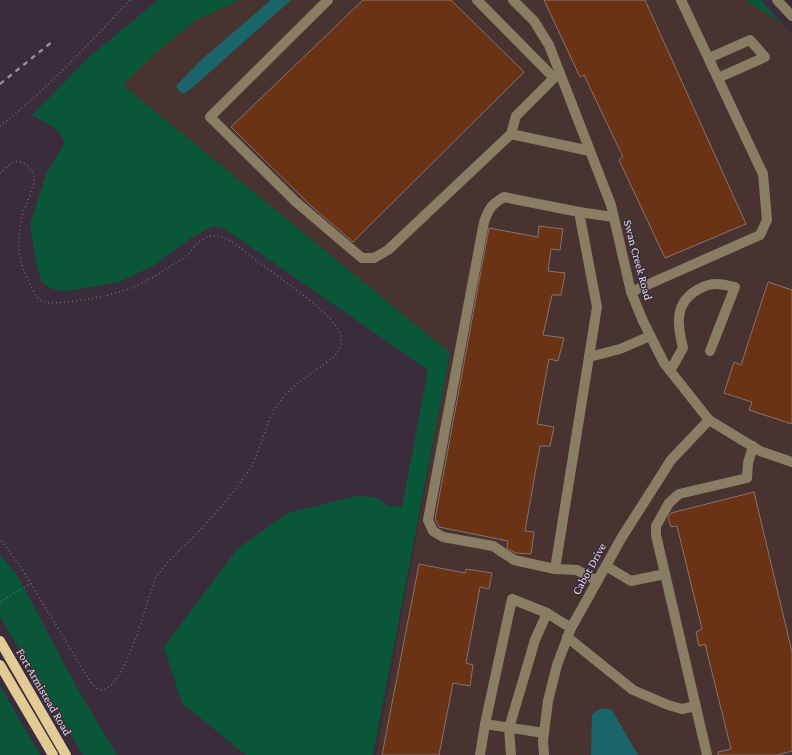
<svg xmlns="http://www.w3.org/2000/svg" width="792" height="755" viewBox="0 0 792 755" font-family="'Crimson Pro',serif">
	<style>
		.industrial { fill: #483331 }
		.green { fill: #095738 }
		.water { fill: #19656a }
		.building { fill: #6a3316; stroke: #897268 }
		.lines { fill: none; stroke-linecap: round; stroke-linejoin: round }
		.path { stroke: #716572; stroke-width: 1.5; stroke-dasharray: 1 3; stroke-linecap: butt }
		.minor { stroke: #897e64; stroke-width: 10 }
		.major { stroke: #e2cb95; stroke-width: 10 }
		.rail { stroke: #978c97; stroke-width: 2.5; stroke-dasharray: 5 5; stroke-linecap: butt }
		.labels { text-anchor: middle; stroke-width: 3; stroke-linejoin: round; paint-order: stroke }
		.street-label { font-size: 12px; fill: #e0d7e0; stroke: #3a2c3b }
	</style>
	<rect width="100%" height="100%" fill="#3a2c3b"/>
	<polygon class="industrial" points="158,0 761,0 792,34 792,755 376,755 450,353 89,57"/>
	<g class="green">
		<polygon points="158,0 240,0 196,20 158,51 123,85 450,353 373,755 246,755 182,703 164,647 237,549 288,513 361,495 380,499 387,506 402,507 428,370 225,229 213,226 194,236 153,266 119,282 66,291 52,289 41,281 36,263 30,224 47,172 65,142 58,130 32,115 89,57"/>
		<polygon points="745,0 761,0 782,23"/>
		<polygon points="0,555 17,575 76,686 117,755 83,755 0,617"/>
		<polygon points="0,685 40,755 0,755"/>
	</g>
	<g class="water">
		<polygon points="271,0 291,0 192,88 184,94 180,92 176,86 201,60"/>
		<polygon points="602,708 612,710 638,755 591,755 592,714"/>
	</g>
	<g class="building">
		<polygon points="363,0 451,0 524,72 353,242 310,205 231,127"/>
		<polygon points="544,0 645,0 746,224 665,258 619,160 623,157 584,75 580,77"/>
		<polygon points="539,226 563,229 560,250 551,249 548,271 565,273 561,295 552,295 543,335 564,338 558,361 549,359 537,424 554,427 550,446 540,446 525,531 534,532 531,554 515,553 507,548 508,541 439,527 435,519 489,228 538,237"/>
		<polygon points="768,282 792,290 792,424 749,410 752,402 724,393 734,362 741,365"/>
		<polygon points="754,492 792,652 792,751 777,755 718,755 718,752 731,749 705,644 699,646 696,632 702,629 677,526 671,527 668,518 671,513"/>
		<polygon points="419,564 465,573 466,569 492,573 489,589 480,587 466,663 473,665 470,686 453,683 439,755 382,755"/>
	</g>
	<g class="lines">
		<g class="path">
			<path d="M0 126C48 89 88 44 130 0"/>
			<path d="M0 173C4 170 9 164 14 162 23 159 35 171 34 180 34 189 24 206 22 217 16 245 18 260 31 286 34 292 37 300 44 302 55 305 92 299 104 296 114 293 125 291 136 286 148 281 161 273 172 265 176 263 181 260 185 257 194 249 199 237 213 236 217 235 223 237 227 239 239 245 250 256 261 264 279 278 333 313 340 333 343 342 340 349 335 356 315 372 290 385 276 407 262 429 261 456 245 476 232 495 216 513 200 530 186 545 169 558 157 576 148 592 124 700 98 689 94 687 90 681 88 678L19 564 0 539"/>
			<polyline points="0,602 31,583"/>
		</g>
		<g class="minor">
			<polyline points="328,0 210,117 296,202 362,258 374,258 388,250 511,134 590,151"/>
			<polyline points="477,0 554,78"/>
			<polyline points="513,0 534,21 549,45 611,205 631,292 643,321 664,363 709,420 760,451 792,462"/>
			<polyline points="777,0 792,16"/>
			<polyline points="709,58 750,40 765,57 718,78"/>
			<polyline points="511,134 516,116 558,74"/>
			<polyline points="631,292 760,235 767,220 763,174 681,0"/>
			<polyline points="589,357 620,349 650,336"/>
			<path d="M670 371 683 348C677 325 674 302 699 289 704 286 711 284 717 284 723 284 729 286 735 287L710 351"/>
			<polyline points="606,566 631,581 665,574"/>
			<polyline points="555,569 597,307 579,212"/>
			<path d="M597 581 577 570 555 569 514 560 493 546 443 537 433 531 428 520 484 222C489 208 491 205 504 197L579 212 613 217"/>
			<polyline points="567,637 633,690 668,705 682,709 696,706"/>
			<polyline points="485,724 512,599 547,613 571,628"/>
			<polyline points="480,755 485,724 544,733"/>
			<polyline points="511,755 509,728 535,640 547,613"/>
			<polyline points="544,755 543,741 548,701 557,665 571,628 622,537 671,460 709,420"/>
			<polyline points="707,755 656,535 656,526 669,503 679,494 747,478 748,463 753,446"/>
		</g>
		<g class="major">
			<polyline points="0,641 66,755"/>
			<polyline points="0,665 53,755"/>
		</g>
		<polyline class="rail" points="0,84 53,41"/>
	</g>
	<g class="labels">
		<g class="street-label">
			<text transform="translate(638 260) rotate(75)" y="4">Swan Creek Road</text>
			<text transform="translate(589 569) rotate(-61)" y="4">Cabot Drive</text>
			<text transform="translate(44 692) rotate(60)" y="4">Fort Armistead Road</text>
		</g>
	</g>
</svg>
